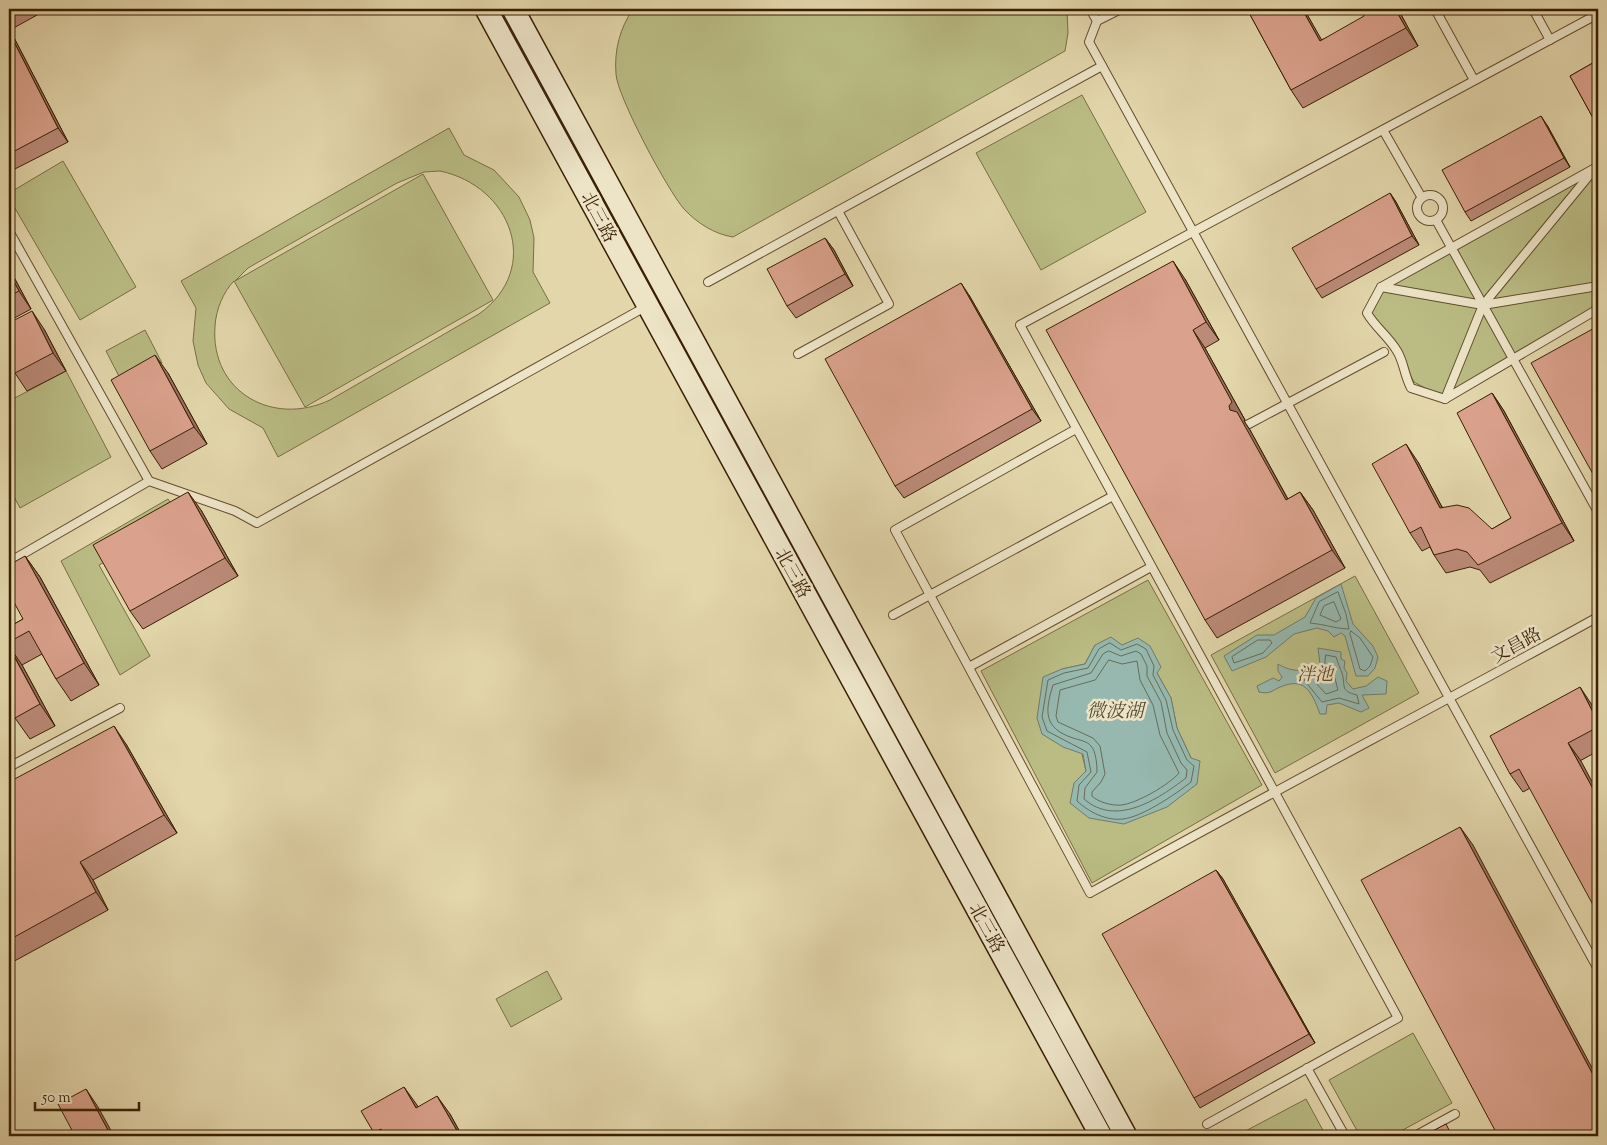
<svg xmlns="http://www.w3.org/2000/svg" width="1607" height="1145" viewBox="0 0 1607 1145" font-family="'Sorts Mill Goudy','Noto Serif SC',serif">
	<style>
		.green { fill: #babc84; stroke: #7a6e44; fill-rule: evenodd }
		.water { fill: #96b8af; stroke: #717b6a }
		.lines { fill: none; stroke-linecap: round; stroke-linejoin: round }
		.shore { stroke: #686c59; stroke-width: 1 }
		.service-casing { stroke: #644d2d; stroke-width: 10 }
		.secondary-casing { stroke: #3a1f03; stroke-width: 24 }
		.service { stroke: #ede4c8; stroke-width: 8 }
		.secondary { stroke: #ede4c8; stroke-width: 21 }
		.wall { fill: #bb8a78; stroke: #3a1f03 }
		.shaded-wall { fill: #997162; stroke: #3a1f03 }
		.building { fill: #daa18c; stroke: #3a1f03 }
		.labels { text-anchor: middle; stroke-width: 5; stroke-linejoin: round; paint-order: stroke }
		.street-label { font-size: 18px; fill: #3a1f03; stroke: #ede4c8 }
		.park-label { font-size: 18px; font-style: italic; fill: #5a4623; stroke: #ede4c8 }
		.water-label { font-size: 19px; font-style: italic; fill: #564d37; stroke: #ede4c8 }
	</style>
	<rect width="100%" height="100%" fill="#e3d6ab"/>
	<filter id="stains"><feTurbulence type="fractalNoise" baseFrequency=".004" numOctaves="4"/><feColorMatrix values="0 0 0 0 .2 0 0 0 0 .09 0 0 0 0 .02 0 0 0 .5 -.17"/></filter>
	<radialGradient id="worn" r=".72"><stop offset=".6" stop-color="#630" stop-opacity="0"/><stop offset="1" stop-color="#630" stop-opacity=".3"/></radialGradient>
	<g class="green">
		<path d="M633 9H1067L1068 33 1065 51 733 237C714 234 697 223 684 209 668 191 617 96 616 74 614 50 620 28 633 9Z"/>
		<polygon points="1082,95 1146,212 1041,270 976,153"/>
		<path d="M449 128 464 155 494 170 519 197 530 220 534 238 533 272 550 303 278 457 263 428 229 409 206 383 198 365 193 341 196 308 181 281ZM440 171C511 186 543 268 479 314L330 400C273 427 210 392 215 326 216 310 223 292 234 281L305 407 493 300 423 174 235 281 248 268 397 183 424 172Z"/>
		<polygon points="63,161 136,287 80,320 9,198 9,193"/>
		<polygon points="1595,168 1598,174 1598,309 1445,399 1414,382 1397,351 1367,313 1381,287"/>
		<polygon points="145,330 162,363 123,384 106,351"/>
		<polygon points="66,371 111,457 20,508 9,487 9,401"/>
		<polygon points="168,499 182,520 99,565 150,656 120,675 61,561"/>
		<polygon points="1355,576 1419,693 1275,773 1211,655"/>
		<path d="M1148 580 1262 785 1092 883 981 671ZM1095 645H1122L1157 673 1171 698 1177 728 1191 758 1074 783 1086 771 1062 669 1085 664Z"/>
		<polygon points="547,971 562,999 511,1027 496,999"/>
		<polygon points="1413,1033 1452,1103 1392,1136 1360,1136 1329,1080"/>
		<polygon points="1306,1099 1326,1136 1236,1136"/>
	</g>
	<g class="water">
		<polygon points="1341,584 1353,624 1373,646 1378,657 1375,668 1368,676 1356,676 1345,636 1341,633 1334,637 1328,631 1317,628 1294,634 1266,657 1232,671 1224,656 1257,635 1274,635 1305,617 1316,598"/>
		<polygon points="1111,637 1122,645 1138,638 1150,646 1161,667 1157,673 1171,698 1177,728 1191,758 1200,761 1197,784 1167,807 1124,824 1089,818 1070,803 1074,783 1086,771 1083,754 1063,747 1042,734 1037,718 1043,677 1062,669 1085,664 1095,645"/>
		<path d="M1318 648 1341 652V659L1345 661 1344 668 1347 673 1346 681 1353 689 1366 686 1378 677 1387 681 1386 694 1362 695 1369 708 1361 712 1339 703 1327 705 1326 714H1320C1311 690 1304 676 1278 688 1270 692 1269 694 1259 692L1257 686 1273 678 1279 681 1282 677 1278 671V664C1293 673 1306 672 1320 664Z"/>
	</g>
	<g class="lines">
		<g class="shore">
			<path d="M1338 592 1346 614 1349 629C1336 629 1324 624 1310 623L1319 602Z"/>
			<polygon points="1334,602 1341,619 1336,622 1320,615 1324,606"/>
			<polygon points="1351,631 1360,638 1373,657 1370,666 1365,671 1360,669 1350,634"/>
			<polygon points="1258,640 1270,640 1272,643 1263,653 1234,663 1232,657"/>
			<path d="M1110 643 1121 650 1137 644 1146 649 1154 666 1153 675 1166 700 1173 730 1187 760 1194 766 1191 782C1176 794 1142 817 1123 819 1106 821 1089 812 1077 801L1079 785 1091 772 1087 752 1047 731 1042 717 1048 680 1064 673 1088 668 1099 649Z"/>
			<path d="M1109 651 1121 656 1136 651 1141 654 1147 666V676L1161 702 1167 733 1181 763 1187 770 1186 778C1157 800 1116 827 1084 799L1085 788 1097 772C1097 765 1096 751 1091 746 1087 741 1079 740 1073 738 1043 728 1045 711 1053 685L1091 673 1103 654Z"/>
			<path d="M1326 655 1336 657C1338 663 1340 668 1342 673 1346 685 1339 691 1357 695L1359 704 1339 698 1322 702 1304 680 1305 677 1324 668Z"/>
			<path d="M1109 660 1122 664 1137 661 1140 680 1153 705 1160 735 1179 773C1170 784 1136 804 1121 805 1112 806 1098 802 1092 796V792L1101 782 1105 774 1100 746 1093 738 1058 722 1056 716 1060 690 1095 680Z"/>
			<polygon points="1330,671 1333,671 1338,690 1326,694 1315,682"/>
		</g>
		<g class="service-casing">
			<g id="service">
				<polyline points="1090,9 1097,21 1089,42 1598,969"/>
				<polyline points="1435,9 1474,80"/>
				<polyline points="1533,9 1550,40"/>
				<polyline points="1097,21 1121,9"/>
				<polyline points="1383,130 1422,198"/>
				<path d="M1595 168 1381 287 1367 313C1375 327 1389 337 1397 351 1404 362 1404 375 1411 388L1445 399 1598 309"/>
				<circle cx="1430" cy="208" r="13"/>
				<polyline points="1436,220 1598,512"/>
				<polyline points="9,231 149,481"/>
				<polyline points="708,282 1102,66"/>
				<polyline points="1381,287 1483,305 1598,286"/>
				<polyline points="798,354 889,304 838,211"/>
				<polyline points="1445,399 1483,305 1592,172"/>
				<polyline points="1247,425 1384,352"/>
				<path d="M1076 429 895 530 1090 893C1259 799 1429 710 1598 617"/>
				<polyline points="9,562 149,481 235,511 257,523 647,306"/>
				<polyline points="893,615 1113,496"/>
				<polyline points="969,667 1151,567"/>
				<polyline points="9,767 120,708"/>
				<polyline points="1307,1068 1345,1136"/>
				<polyline points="1207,1124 1398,1018 1020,325 1598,14"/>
				<polyline points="1415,1136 1455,1114"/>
			</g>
		</g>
		<g class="secondary-casing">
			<g id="secondary">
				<polyline points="486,9 1101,1136"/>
				<polyline points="513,9 1126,1136"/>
			</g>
		</g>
		<use href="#service" class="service"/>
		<use href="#secondary" class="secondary"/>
	</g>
	<g class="wall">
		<polygon points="9,9 48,9 10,30 68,142 9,172"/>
		<polygon points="1247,9 1304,9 1321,40 1398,9 1418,46 1303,108 1291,90"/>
		<polygon points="1598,60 1598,127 1570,76"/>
		<polygon points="1547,125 1570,167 1471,221 1465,212"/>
		<polygon points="1390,193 1396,202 1419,245 1322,298 1316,289"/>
		<polygon points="825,238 834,250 853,286 796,318 787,306"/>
		<polygon points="9,252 13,260 9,262"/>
		<polygon points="9,268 31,309 9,321"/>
		<polygon points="1185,279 1219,340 1205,348 1245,420 1244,421 1250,430 1288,499 1300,492 1313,510 1345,568 1217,638 1205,620"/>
		<polygon points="969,295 1041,421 904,498 895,486"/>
		<polygon points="44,329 66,371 27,391 15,373"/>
		<polygon points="168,373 207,444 162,469 150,451"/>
		<polygon points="1492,393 1504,411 1574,541 1490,583 1480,570 1470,567 1446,573 1434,555 1430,547 1422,551 1410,533 1418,462 1442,507 1492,529 1511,518"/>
		<polygon points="201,510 238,576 143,629 130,611"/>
		<polygon points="25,556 40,577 99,685 71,701 56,679 42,654 22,665 55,726 30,739 15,718 9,707 9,627 23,619"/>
		<polygon points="1592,705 1598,717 1598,751 1523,792 1510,774"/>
		<polygon points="126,744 177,833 93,880 108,910 9,964 9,782"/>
		<polygon points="1216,870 1223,879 1315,1043 1200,1108 1194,1098"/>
		<polygon points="418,1107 450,1114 462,1136 376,1136 374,1133"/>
	</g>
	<g class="shaded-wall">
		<polygon points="1302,9 1304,9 1332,58 1320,41"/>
		<polygon points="1395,9 1398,9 1418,46 1406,28"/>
		<polygon points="9,28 10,30 68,142 58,128 9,32"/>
		<polygon points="1541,116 1547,125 1570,167 1564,158"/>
		<polygon points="1390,193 1396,202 1419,245 1412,236"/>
		<polygon points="825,238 834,250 853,286 845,274"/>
		<polygon points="1173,261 1185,279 1219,340 1206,322"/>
		<polygon points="9,268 31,309 19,291 9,273"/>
		<polygon points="961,283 969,295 1041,421 1032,409"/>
		<polygon points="32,311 44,329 66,371 53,353"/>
		<polygon points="1193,330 1205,348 1245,420 1244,421 1250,430 1298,518 1286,500 1230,410"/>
		<polygon points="155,355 168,373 207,444 194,427"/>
		<polygon points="1492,393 1504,411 1574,541 1562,523"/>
		<polygon points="1406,444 1418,462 1452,526 1440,508"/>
		<polygon points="188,492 201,510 238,576 225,558"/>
		<polygon points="1300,492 1313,510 1345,568 1332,550"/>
		<polygon points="25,556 40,577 99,685 84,663"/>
		<polygon points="9,646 22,665 55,726 40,704"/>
		<polygon points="1580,687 1592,705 1598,717 1598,722"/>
		<polygon points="114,726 126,744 177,833 164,815"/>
		<polygon points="1568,743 1581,761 1598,793 1598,798"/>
		<polygon points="1460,827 1473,845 1598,1079 1598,1084"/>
		<polygon points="80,862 93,880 108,910 96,892"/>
		<polygon points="1216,870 1223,879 1315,1043 1309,1034"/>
		<polygon points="404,1087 417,1105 428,1126 416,1108"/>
		<polygon points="86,1089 98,1107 114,1136 111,1136"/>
		<polygon points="437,1096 450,1114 462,1136 460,1136"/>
	</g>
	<g class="building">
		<polygon points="9,9 14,9 9,12"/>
		<polygon points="1247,9 1302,9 1320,41 1364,16 1360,9 1395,9 1406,28 1291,90"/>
		<polygon points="9,32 58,128 9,154"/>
		<polygon points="1598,60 1598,86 1594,89 1598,96 1598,127 1570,76"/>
		<polygon points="1541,116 1564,158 1465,212 1442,170"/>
		<polygon points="1390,193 1412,236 1316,289 1292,248"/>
		<polygon points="825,238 845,274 787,306 767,269"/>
		<polygon points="1173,261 1206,322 1193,330 1232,402 1229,406 1230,410 1237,412 1286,500 1300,492 1332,550 1205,620 1046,330"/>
		<polygon points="9,273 19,291 9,296"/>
		<polygon points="961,283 1032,409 895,486 825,359"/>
		<polygon points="32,311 53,353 15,373 9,362 9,323"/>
		<polygon points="1598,326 1598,483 1531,363"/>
		<polygon points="155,355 194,427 150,451 111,380"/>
		<polygon points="1492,393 1562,523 1478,565 1467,552 1457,549 1434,555 1421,527 1410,533 1372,464 1406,444 1440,508 1457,505 1469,508 1492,529 1511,518 1457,413"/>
		<polygon points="188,492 225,558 130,611 93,545"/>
		<polygon points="25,556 84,663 56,679 29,631 9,642 9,627 23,619 9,593 9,565"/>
		<polygon points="9,647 40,704 15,718 9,707"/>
		<polygon points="1580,687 1598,722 1598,727 1568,743 1598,798 1598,914 1519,769 1510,774 1490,736"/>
		<polygon points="114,726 164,815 80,862 96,892 9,940 9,782"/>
		<polygon points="1460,827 1598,1084 1598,1136 1498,1136 1361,880"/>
		<polygon points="1216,870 1309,1034 1194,1098 1102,934"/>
		<polygon points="404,1087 416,1108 437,1096 460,1136 385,1136 381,1129 374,1133 361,1111"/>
		<polygon points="86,1089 111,1136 75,1136 58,1104"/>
		<polygon points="1446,1124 1452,1136 1423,1136"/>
	</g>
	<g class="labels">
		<g class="street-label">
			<text transform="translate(599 217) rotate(62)" y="6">北三路</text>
			<text transform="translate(793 573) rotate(61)" y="6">北三路</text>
			<text transform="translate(1516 645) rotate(-29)" y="6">文昌路</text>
			<text transform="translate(987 928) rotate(61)" y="6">北三路</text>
		</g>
		<g class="park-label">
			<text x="1315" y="680">泮池</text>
		</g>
		<g class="water-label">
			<text x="1115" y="717">微波湖</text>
		</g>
	</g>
	<rect width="1607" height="1145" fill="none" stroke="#e3d6ab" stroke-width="30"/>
	<rect x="10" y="10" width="1587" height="1125" fill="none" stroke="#3a1f03" stroke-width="2.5"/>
	<rect x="15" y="15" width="1577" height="1115" fill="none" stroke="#3a1f03"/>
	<path d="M35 1102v8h104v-8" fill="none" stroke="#3a1f03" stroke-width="2.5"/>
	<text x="42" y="1102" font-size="15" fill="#3a1f03" stroke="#ede4c8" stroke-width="4" paint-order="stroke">50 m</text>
	<rect width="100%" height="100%" filter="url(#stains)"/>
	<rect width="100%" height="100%" fill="url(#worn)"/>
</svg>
